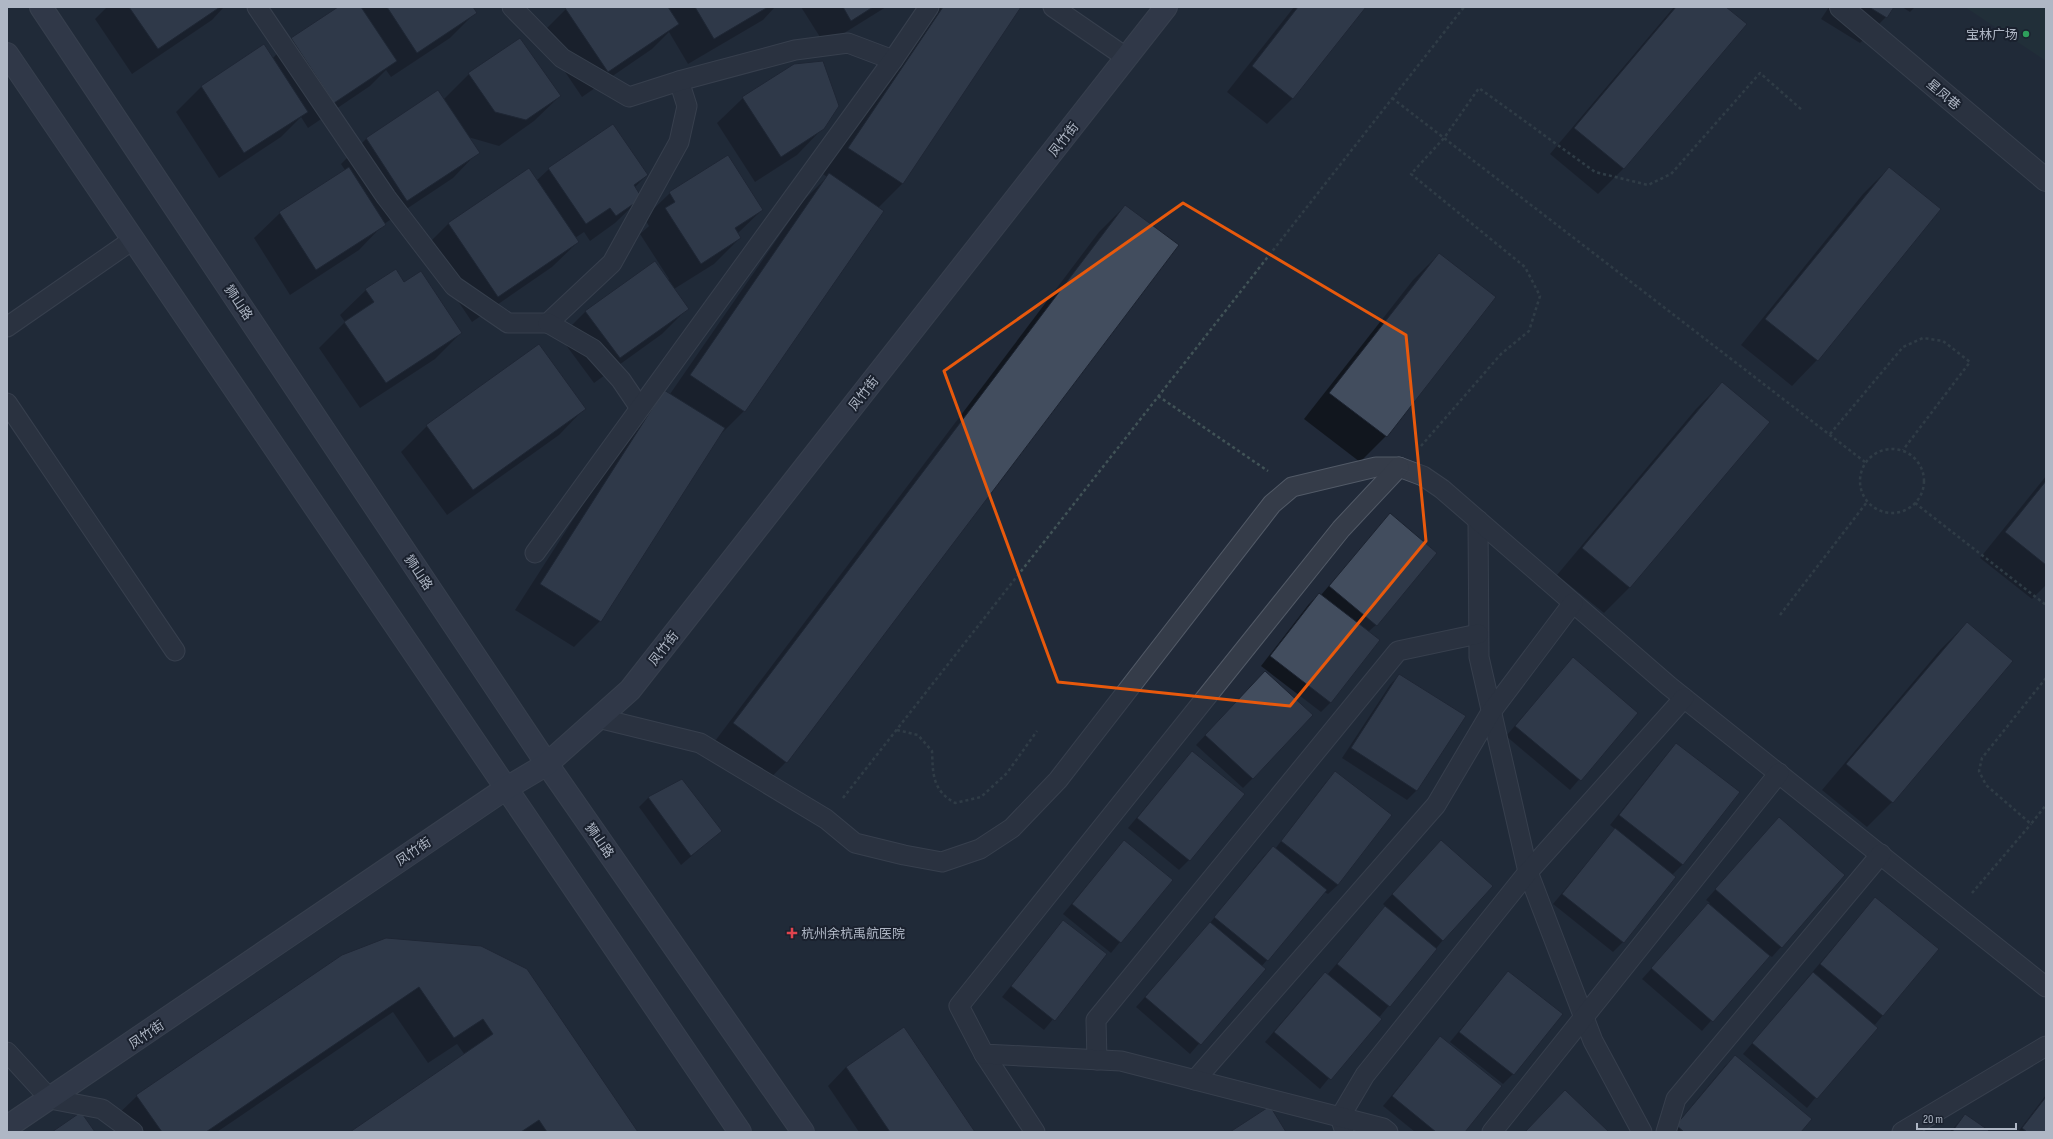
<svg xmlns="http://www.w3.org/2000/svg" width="2053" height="1139" viewBox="0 0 2053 1139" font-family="'Sofia Sans Condensed','Noto Sans SC',sans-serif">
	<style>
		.pitch { fill: #23363a }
		.shadow { fill: #0007 }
		.building { fill: #424d5e; stroke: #1c2330 }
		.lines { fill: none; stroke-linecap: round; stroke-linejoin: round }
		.lane-casing { stroke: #525a67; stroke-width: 21 }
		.street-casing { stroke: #525a67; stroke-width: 24 }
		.secondary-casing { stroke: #525a67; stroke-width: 24 }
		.path { stroke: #415357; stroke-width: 2.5; stroke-dasharray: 3 3; stroke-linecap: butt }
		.lane { stroke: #353c49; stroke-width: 19 }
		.street { stroke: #353c49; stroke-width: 22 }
		.secondary { stroke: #434b5c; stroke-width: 22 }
		.marked { fill: none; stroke: #e8590c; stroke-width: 3; stroke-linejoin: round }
		.leisure-dot { fill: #2e9e5b; stroke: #1a212e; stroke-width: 1.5 }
		.health-dot { fill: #e0444e; stroke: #1a212e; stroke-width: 1.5 }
		.labels { text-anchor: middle; stroke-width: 4; stroke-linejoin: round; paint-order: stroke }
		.poi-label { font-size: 13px; fill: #afb7c5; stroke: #1a212e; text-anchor: end }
		.street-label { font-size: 13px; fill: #afb7c5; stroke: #1a212e }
	</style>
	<rect width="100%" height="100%" fill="#212a39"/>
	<polygon class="pitch" points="1965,7 2046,7 2046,61"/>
	<g class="shadow">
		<polygon points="107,7 224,7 212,20 132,74 95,19"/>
		<polygon points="340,7 471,7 475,13 450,38 391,77 386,70 370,86 308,128 301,117 281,137 219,178 176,112 201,87 272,59 291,39"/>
		<polygon points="568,7 775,7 763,20 688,64 669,32 652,49 582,97 540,35"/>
		<polygon points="801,7 886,7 825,45"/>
		<polygon points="936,7 1020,7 902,184 878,208 883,211 744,411 718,437 600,621 574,647 515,610 639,417 665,391 670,394 804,200 827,177 823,174"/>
		<polygon points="1294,7 1365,7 1293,98 1267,124 1227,92"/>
		<polygon points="1674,7 1724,7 1745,24 1623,169 1598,194 1550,154"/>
		<polygon points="1829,7 1892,7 1886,17 1860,43 1821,19"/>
		<polygon points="1902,7 1915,7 1910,12"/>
		<polygon points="520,39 560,96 534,121 499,146 468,137 478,152 453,178 384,224 359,250 290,295 254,238 280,213 345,170 341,164 366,139 438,91 443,100 469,74"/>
		<polygon points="743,98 823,128 797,155 755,182 717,123"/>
		<polygon points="1889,168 1817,360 1792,386 1741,345 1863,194"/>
		<polygon points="549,169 647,175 634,188 641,198 615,223 590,241 584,232 575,238 578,242 552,267 472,322 423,249 448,224 528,170 536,181"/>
		<polygon points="670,193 762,210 737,234 740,238 714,264 674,289 688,308 662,334 594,383 560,337 586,311 669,279 640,234 649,226 644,218"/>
		<polygon points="1125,206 1177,245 786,762 761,788 709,749 1099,232"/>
		<polygon points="1439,254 1495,298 1386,436 1360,462 1304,419 1413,280"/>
		<polygon points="404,283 461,333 435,359 360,408 319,348 345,322 340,315 366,290"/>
		<polygon points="1722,383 1768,422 1629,588 1604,613 1557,575 1696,409"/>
		<polygon points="584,409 559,435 447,515 401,452 427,426"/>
		<polygon points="2046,476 2046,585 2032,599 1980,558"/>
		<polygon points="1390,515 1376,625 1368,632 1331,702 1321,712 1261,666 1309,604 1319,594 1321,595"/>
		<polygon points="1967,623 1892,802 1867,827 1822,790 1941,649"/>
		<polygon points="1573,659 1637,713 1570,790 1506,736"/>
		<polygon points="1399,675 1417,790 1407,800 1342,758 1390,685"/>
		<polygon points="1255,682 1253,778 1243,788 1196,745"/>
		<polygon points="1676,744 1683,864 1672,875 1623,942 1613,952 1553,904 1615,829 1610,825 1667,754"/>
		<polygon points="1192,752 1189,860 1179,870 1128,828"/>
		<polygon points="1335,773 1338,885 1328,894 1324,892 1261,967 1264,969 1190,1054 1136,1007 1206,928 1263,857 1273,847 1275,849 1326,782"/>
		<polygon points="682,780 721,831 681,865 639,807 648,798"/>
		<polygon points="1779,818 1781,947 1772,957 1769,955 1702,1031 1642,979 1710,903 1706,900"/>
		<polygon points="1124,841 1171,880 1111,953 1063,914"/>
		<polygon points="1432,851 1443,940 1320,1089 1265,1042 1315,983 1325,973 1327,975 1386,907 1383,904"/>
		<polygon points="1875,898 1883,1015 1807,1108 1743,1054"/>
		<polygon points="1063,921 1106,955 1044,1030 1002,997"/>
		<polygon points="386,939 637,1132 351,1132 465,1055 457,1044 428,1063 393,1012 217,1132 119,1132 111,1121 137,1096"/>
		<polygon points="1508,972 1513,1074 1503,1084 1450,1042"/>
		<polygon points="1440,1037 1463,1132 1415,1132 1383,1106"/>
		<polygon points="1735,1056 1800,1132 1670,1132 1725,1066"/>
		<polygon points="846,1067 974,1132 859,1132 828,1086"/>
		<polygon points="2046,1095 2046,1132 2018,1132"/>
		<polygon points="1965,1115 1989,1132 1950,1132"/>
	</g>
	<g class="building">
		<polygon points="129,7 220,7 158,49"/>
		<polygon points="338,7 361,7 397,61 334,103 291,38"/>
		<polygon points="387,7 473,7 477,13 417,53"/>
		<polygon points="567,7 668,7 679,24 608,72 565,8"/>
		<polygon points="695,7 768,7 714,39"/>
		<polygon points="843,7 873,7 851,21"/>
		<polygon points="943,7 1021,7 903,184 848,148"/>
		<polygon points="1298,7 1366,7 1293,99 1252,66"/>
		<polygon points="1676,7 1726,7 1747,24 1624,169 1574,128"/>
		<polygon points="1869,7 1894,7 1887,18"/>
		<polygon points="520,38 561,96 526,120 495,112 468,73"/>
		<polygon points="264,44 308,112 244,153 201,86"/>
		<polygon points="823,61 839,106 824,129 781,157 742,97 794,64"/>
		<polygon points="438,90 480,153 407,201 366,138"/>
		<polygon points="613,124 648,175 634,185 642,198 616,216 610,208 586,224 548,168"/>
		<polygon points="728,155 763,210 735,228 741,238 701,264 665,208 675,202 669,192"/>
		<polygon points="349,167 386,225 316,270 279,212"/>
		<polygon points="1889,167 1941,209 1818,361 1765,319"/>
		<polygon points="529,168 579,242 498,297 448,223"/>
		<polygon points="829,173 884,211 745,412 690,375"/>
		<polygon points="1125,205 1179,245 787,763 733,723"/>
		<polygon points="1439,253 1496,297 1387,437 1329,393"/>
		<polygon points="655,261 689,309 620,358 585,311"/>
		<polygon points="396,269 404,282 421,271 462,333 386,383 344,322 374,302 365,289"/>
		<polygon points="539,344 586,409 473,490 426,425"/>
		<polygon points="1722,382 1770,422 1630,588 1582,548"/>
		<polygon points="664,390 725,428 601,622 540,584"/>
		<polygon points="2046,481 2046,565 2005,532"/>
		<polygon points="1390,513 1437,553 1377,626 1329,586"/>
		<polygon points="1319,593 1380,640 1331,703 1270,656"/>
		<polygon points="1967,622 2013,661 1893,803 1846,764"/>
		<polygon points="1573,657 1638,713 1581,781 1515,726"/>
		<polygon points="1265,671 1313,715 1253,779 1205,735"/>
		<polygon points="1399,674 1466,716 1417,791 1351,748"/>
		<polygon points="1676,743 1740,792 1683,865 1619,815"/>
		<polygon points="1192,751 1245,794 1190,861 1137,818"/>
		<polygon points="1335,771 1392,815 1338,885 1281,841"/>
		<polygon points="682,779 722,831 691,856 648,797"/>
		<polygon points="1779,817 1845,875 1782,948 1715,889"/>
		<polygon points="1615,828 1676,877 1624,943 1562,894"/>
		<polygon points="1124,840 1173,880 1121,943 1072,904"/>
		<polygon points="1441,840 1493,886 1443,941 1392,894"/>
		<polygon points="1273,846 1327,890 1268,961 1214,917"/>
		<polygon points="1875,897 1939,949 1883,1016 1820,964"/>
		<polygon points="1708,903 1770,956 1713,1022 1651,968"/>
		<polygon points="1385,906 1437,949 1390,1007 1337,964"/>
		<polygon points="1063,920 1107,954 1055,1021 1011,986"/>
		<polygon points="1210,922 1266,969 1201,1045 1145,997"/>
		<polygon points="386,938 481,946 527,969 638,1132 547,1132 539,1120 521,1132 350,1132 493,1034 483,1019 454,1038 419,987 206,1132 162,1132 136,1095 342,955"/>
		<polygon points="1508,971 1563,1014 1514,1075 1459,1032"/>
		<polygon points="1325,972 1382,1019 1331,1080 1274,1032"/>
		<polygon points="1813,972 1878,1028 1817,1099 1752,1043"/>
		<polygon points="904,1027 975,1132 890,1132 846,1067"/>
		<polygon points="1440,1036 1502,1086 1465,1132 1436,1132 1392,1096"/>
		<polygon points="1735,1055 1812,1119 1801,1132 1684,1132 1676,1125"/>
		<polygon points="1565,1090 1609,1132 1525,1132"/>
		<polygon points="2046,1097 2046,1132 2027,1132 2022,1128"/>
		<polygon points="1270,1106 1286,1132 1230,1132"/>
		<polygon points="81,1112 95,1132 52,1132"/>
		<polygon points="1965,1114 1991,1132 1952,1132"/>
	</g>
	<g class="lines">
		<g class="lane-casing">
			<g id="lane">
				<polyline points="257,7 386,197 454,286 508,323 548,323 612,263 679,142 687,106 679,81"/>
				<polyline points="512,7 562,58 629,97 679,81 795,50 848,43 893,60"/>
				<polyline points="1053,7 1127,58"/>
				<polyline points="548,323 593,349 621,380 640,408"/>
				<polyline points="7,327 134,239"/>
				<polyline points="7,403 175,651"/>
				<polyline points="1478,520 1479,657 1528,872 1593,1041 1642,1132"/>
				<polyline points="535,553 893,60 929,7"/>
				<polyline points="598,718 700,743 826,819 855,843 904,855 942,862 980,849 1012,828 1058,780 1272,504 1292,487 1376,467 1399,467 1423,476 1442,489 1669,686 2046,987"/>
				<polyline points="7,1052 50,1099 102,1109 133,1132"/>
				<polyline points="984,1054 1035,1132"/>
				<polyline points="1097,1060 1096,1020 1398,651 1478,634"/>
				<polyline points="1195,1080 1436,805 1491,712 1573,603"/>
				<polyline points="1344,1129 1340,1117 1365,1075 1528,872 1684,698"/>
				<polyline points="1388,1132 1383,1128 1121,1061 984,1054 959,1006 1341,529 1399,467"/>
				<polyline points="1492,1132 1779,773"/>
				<polyline points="1666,1132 1676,1099 1881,854"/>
				<polyline points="1902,1132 2046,1046"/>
			</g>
		</g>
		<g class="street-casing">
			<polyline id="street" points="1841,7 2046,180"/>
		</g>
		<g class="secondary-casing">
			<g id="secondary">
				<polyline points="41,7 547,764 803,1132"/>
				<polyline points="7,54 740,1132"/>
				<polyline points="7,1127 505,789 547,764 630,690 1166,7"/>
			</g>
		</g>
		<g class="path">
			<polyline points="1392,98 1865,462"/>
			<polyline points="1158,396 1268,471"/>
			<polyline points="1830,434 1903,347 1923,338 1943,341 1970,362 1903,450"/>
			<polyline points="1421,446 1501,354 1529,331 1540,296 1525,267 1411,174 1444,138 1479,88 1595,172 1648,185 1671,174 1760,73 1802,110"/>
			<circle cx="1892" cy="481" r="32"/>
			<polyline points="1915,503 2046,605"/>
			<polyline points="1780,615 1867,502"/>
			<polyline points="2046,678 1982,758 1979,771 1986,785 2031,824 2046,805"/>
			<path d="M897 730 918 735 932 751C933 774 932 790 955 803L981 797 1007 773 1037 731"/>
			<polyline points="843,798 1464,7"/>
			<polyline points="1972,893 2031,824"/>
		</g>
		<use href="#lane" class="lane"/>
		<use href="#street" class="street"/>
		<use href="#secondary" class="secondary"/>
	</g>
	<path d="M0 0H2053V1139H0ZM1183 203 1406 335 1426 541 1290 706 1058 682 944 371Z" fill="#212a39" fill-opacity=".55" fill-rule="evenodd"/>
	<path class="marked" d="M1183 203 1406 335 1426 541 1290 706 1058 682 944 371Z"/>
	<circle class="leisure-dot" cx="2026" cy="34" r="4"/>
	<path class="health-dot" d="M790 927h4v4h4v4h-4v4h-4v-4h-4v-4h4z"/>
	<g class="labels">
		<g class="poi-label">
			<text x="2018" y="39">宝林广场</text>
			<text x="801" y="938" text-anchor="start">杭州余杭禹航医院</text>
		</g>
		<g class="street-label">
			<text transform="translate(1944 94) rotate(40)" y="5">星凤巷</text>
			<text transform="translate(1063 139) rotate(-52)" y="5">凤竹街</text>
			<text transform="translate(239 302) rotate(56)" y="5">狮山路</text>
			<text transform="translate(863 393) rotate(-52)" y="5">凤竹街</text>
			<text transform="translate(419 572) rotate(56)" y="5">狮山路</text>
			<text transform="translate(663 648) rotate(-52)" y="5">凤竹街</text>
			<text transform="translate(600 840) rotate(55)" y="5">狮山路</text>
			<text transform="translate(413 851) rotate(-34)" y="5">凤竹街</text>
			<text transform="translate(146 1034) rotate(-34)" y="5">凤竹街</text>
		</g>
	</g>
	<rect width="2053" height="1139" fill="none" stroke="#afb7c5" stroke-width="16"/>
	<path d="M1917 1123v6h99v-6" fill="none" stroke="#afb7c5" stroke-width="2"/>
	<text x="1923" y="1123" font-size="12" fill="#afb7c5" stroke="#1a212e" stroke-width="3" paint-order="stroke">20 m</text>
</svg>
